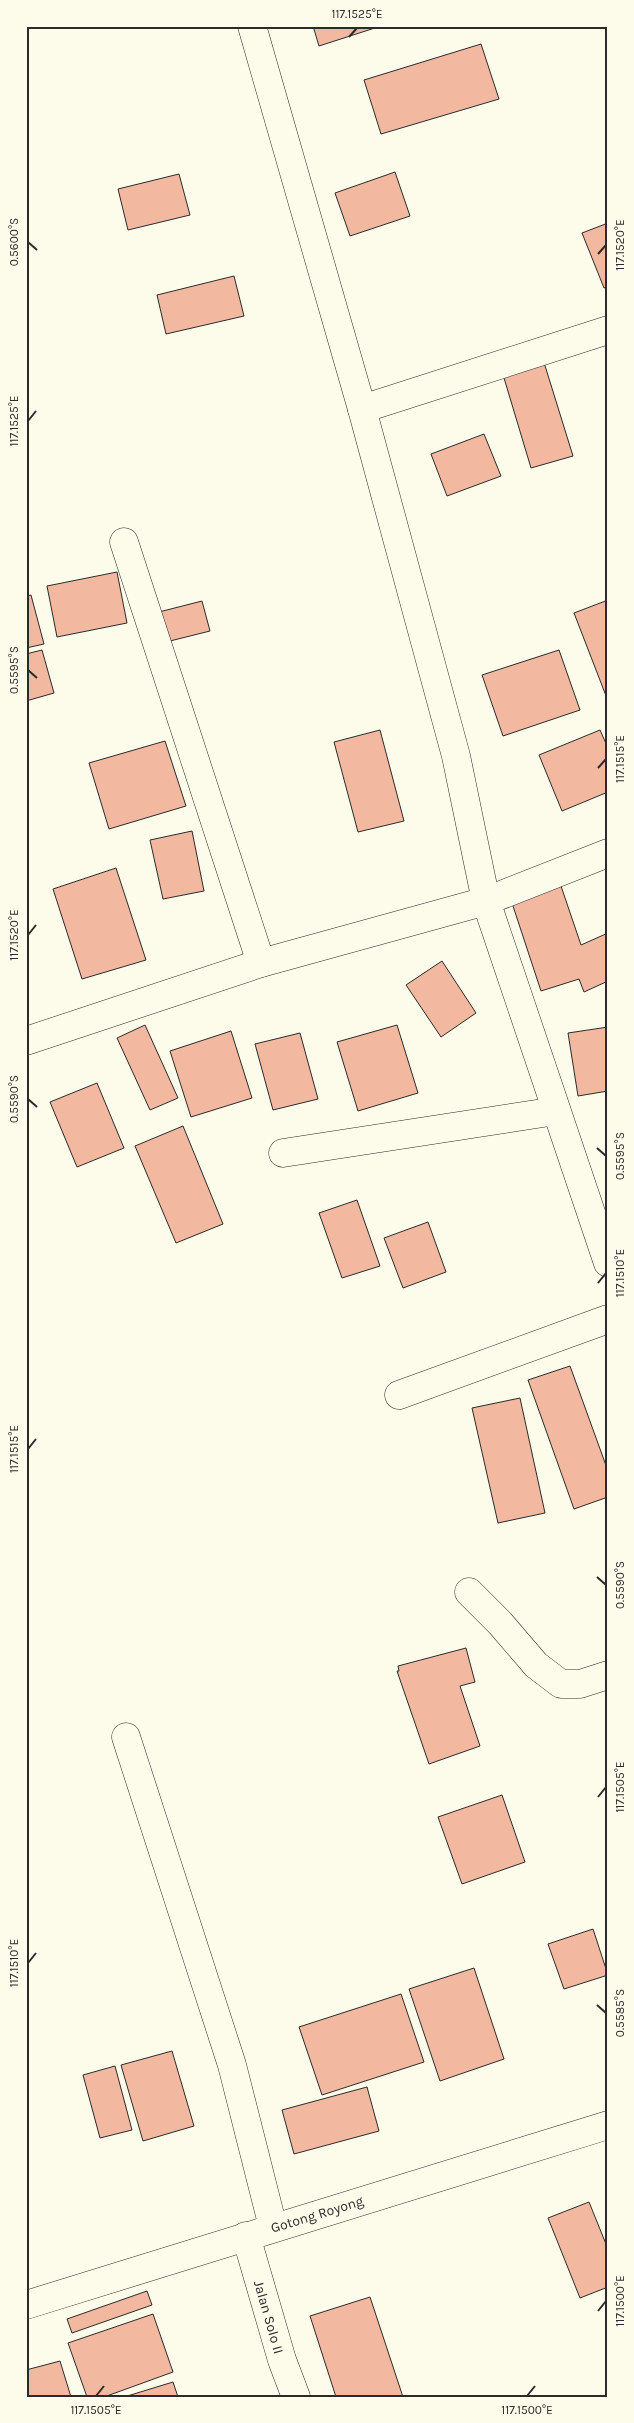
<svg xmlns="http://www.w3.org/2000/svg" width="634" height="2423" viewBox="0 0 634 2423" font-family="Karla,sans-serif">
	<style>
		.building { fill: #f2b8a0; stroke: #2b2b2b }
		.lines { fill: none; stroke-linecap: round; stroke-linejoin: round }
		.minor-casing { stroke: #2b2b2b; stroke-width: 29 }
		.minor { stroke: #fdfbea; stroke-width: 28 }
		.ticks { fill: none; stroke: #2b2b2b; stroke-width: 2 }
		.labels { text-anchor: middle; stroke-width: 4; stroke-linejoin: round; paint-order: stroke }
		.street-label { font-size: 14px; fill: #2b2b2b; stroke: #fdfbea }
		.neatline { fill: none; stroke: #2b2b2b; stroke-width: 2 }
		.ticks-label { font-size: 12px; text-anchor: middle; fill: #2b2b2b }
	</style>
	<rect width="100%" height="100%" fill="#fdfbea"/>
	<g class="building">
		<polygon points="313,26 381,26 319,46"/>
		<polygon points="481,44 499,99 381,134 364,80"/>
		<polygon points="395,172 410,216 350,236 335,193"/>
		<polygon points="179,174 190,215 128,230 118,189"/>
		<polygon points="608,223 608,286 604,288 582,233"/>
		<polygon points="234,276 244,316 166,334 157,295"/>
		<polygon points="542,356 573,456 531,468 501,368"/>
		<polygon points="484,434 501,476 447,496 431,454"/>
		<polygon points="117,572 127,623 57,637 47,586"/>
		<polygon points="31,595 44,644 26,648 26,596"/>
		<polygon points="608,600 608,701 574,613"/>
		<polygon points="202,601 210,631 162,643 155,613"/>
		<polygon points="42,650 54,693 26,701 26,654"/>
		<polygon points="559,650 580,710 503,736 482,675"/>
		<polygon points="380,730 404,821 358,832 334,742"/>
		<polygon points="600,730 608,748 608,792 562,811 539,755"/>
		<polygon points="165,741 186,806 109,829 89,763"/>
		<polygon points="192,831 204,891 163,899 150,840"/>
		<polygon points="116,868 146,960 82,979 53,889"/>
		<polygon points="560,883 581,945 608,933 608,981 584,992 579,979 541,991 511,900"/>
		<polygon points="442,961 476,1013 441,1037 406,985"/>
		<polygon points="145,1025 178,1098 150,1110 117,1038"/>
		<polygon points="397,1025 418,1093 358,1111 337,1042"/>
		<polygon points="608,1027 608,1091 578,1096 568,1033"/>
		<polygon points="231,1031 252,1098 191,1117 170,1051"/>
		<polygon points="300,1033 318,1099 273,1110 255,1044"/>
		<polygon points="97,1083 124,1148 77,1167 50,1102"/>
		<polygon points="183,1126 223,1224 176,1243 135,1146"/>
		<polygon points="357,1200 380,1266 342,1278 319,1213"/>
		<polygon points="428,1222 446,1272 403,1288 384,1238"/>
		<polygon points="570,1366 608,1471 608,1497 574,1509 528,1380"/>
		<polygon points="520,1398 545,1513 498,1523 472,1408"/>
		<polygon points="466,1648 475,1682 460,1686 480,1746 429,1764 397,1671 399,1671 398,1666"/>
		<polygon points="502,1795 525,1862 462,1884 438,1817"/>
		<polygon points="593,1929 608,1975 564,1989 548,1944"/>
		<polygon points="474,1968 504,2059 440,2081 409,1989"/>
		<polygon points="401,1994 424,2062 322,2095 299,2027"/>
		<polygon points="172,2051 194,2126 143,2141 121,2065"/>
		<polygon points="115,2066 132,2130 100,2138 83,2075"/>
		<polygon points="367,2087 379,2131 294,2154 282,2110"/>
		<polygon points="589,2202 608,2249 608,2287 580,2298 548,2218"/>
		<polygon points="147,2291 152,2305 72,2333 67,2319"/>
		<polygon points="370,2297 403,2397 336,2397 310,2316"/>
		<polygon points="153,2314 173,2372 104,2397 87,2397 68,2343"/>
		<polygon points="60,2361 71,2397 26,2397 26,2370"/>
		<polygon points="173,2382 178,2397 124,2397"/>
	</g>
	<g class="lines">
		<g class="minor-casing">
			<g id="minor">
				<polyline points="252,26 362,409 456,756 486,901 608,1263"/>
				<polyline points="362,409 608,330"/>
				<polyline points="124,542 261,963"/>
				<polyline points="26,1041 261,963 486,901 608,853"/>
				<polyline points="283,1153 556,1111"/>
				<polyline points="399,1395 608,1319"/>
				<polyline points="469,1592 500,1623 536,1665 561,1684 580,1684 608,1675"/>
				<polyline points="126,1737 232,2065 273,2227"/>
				<polyline points="246,2236 282,2360 296,2397"/>
				<polyline points="26,2305 608,2125"/>
			</g>
		</g>
		<use href="#minor" class="minor"/>
	</g>
	<path class="ticks" d="M349 37 357 28M28 242 37 250M598 254 606 245M28 421 36 411M28 670 37 678M598 768 606 759M28 935 36 925M28 1099 37 1107M597 1148 606 1156M598 1283 606 1273M28 1449 36 1439M597 1577 606 1585M598 1797 606 1787M28 1963 36 1953M597 2005 606 2013M598 2311 606 2301M96 2396 104 2386M527 2396 535 2386"/>
	<g class="labels">
		<g class="street-label">
			<text transform="translate(317 2214) rotate(-17)" y="5">Gotong Royong</text>
			<text transform="translate(269 2317) rotate(74)" y="5">Jalan Solo II</text>
		</g>
	</g>
	<rect width="634" height="2423" fill="none" stroke="#fdfbea" stroke-width="55"/>
	<rect x="28" y="28" width="578" height="2368" class="neatline"/>
	<g class="ticks-label">
		<text x="357" y="18">117.1525°E</text>
		<text transform="translate(14 242) rotate(-90)" y="4">0.5600°S</text>
		<text transform="translate(620 245) rotate(-90)" y="4">117.1520°E</text>
		<text transform="translate(14 421) rotate(-90)" y="4">117.1525°E</text>
		<text transform="translate(14 670) rotate(-90)" y="4">0.5595°S</text>
		<text transform="translate(620 759) rotate(-90)" y="4">117.1515°E</text>
		<text transform="translate(14 935) rotate(-90)" y="4">117.1520°E</text>
		<text transform="translate(14 1099) rotate(-90)" y="4">0.5590°S</text>
		<text transform="translate(620 1156) rotate(-90)" y="4">0.5595°S</text>
		<text transform="translate(620 1273) rotate(-90)" y="4">117.1510°E</text>
		<text transform="translate(14 1449) rotate(-90)" y="4">117.1515°E</text>
		<text transform="translate(620 1585) rotate(-90)" y="4">0.5590°S</text>
		<text transform="translate(620 1787) rotate(-90)" y="4">117.1505°E</text>
		<text transform="translate(14 1963) rotate(-90)" y="4">117.1510°E</text>
		<text transform="translate(620 2013) rotate(-90)" y="4">0.5585°S</text>
		<text transform="translate(620 2301) rotate(-90)" y="4">117.1500°E</text>
		<text x="96" y="2414">117.1505°E</text>
		<text x="527" y="2414">117.1500°E</text>
	</g>
</svg>
